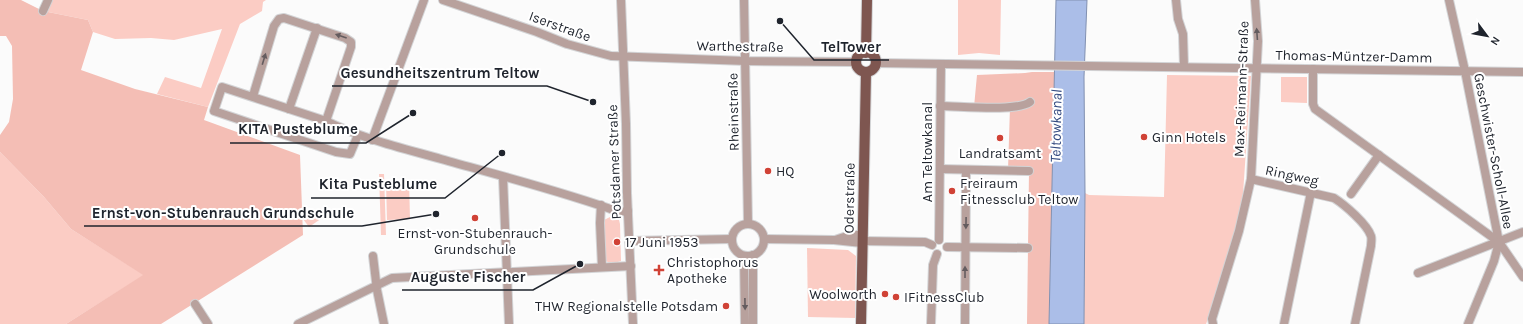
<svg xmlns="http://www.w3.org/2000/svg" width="1523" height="324" viewBox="0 0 1523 324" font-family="Karla,sans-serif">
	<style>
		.green { fill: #fbccc4 }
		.forest { fill: #f4beb5 }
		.water { fill: #abbee8; stroke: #8190b0 }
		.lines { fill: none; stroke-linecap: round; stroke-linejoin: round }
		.minor-casing { stroke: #d3d4d6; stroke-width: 10 }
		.major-casing { stroke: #d3d4d6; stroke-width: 12 }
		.minor { stroke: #b8a19d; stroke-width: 8 }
		.major { stroke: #7e5650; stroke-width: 10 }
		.oneway { fill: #645c5f }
		.poi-dot { fill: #d04236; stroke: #fff; stroke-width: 1.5 }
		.labels { text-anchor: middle; stroke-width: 4; stroke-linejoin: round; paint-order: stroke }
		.street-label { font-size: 14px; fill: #1f242d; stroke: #fff }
		.poi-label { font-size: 14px; fill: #1f242d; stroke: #fff; text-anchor: start }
		.water-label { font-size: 15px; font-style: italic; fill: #354b81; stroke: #fff }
		.leader { fill: none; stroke: #1f242d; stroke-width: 1.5 }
		.callout-dot { fill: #1f242d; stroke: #fff; stroke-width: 1.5 }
		.callout-label { font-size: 15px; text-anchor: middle; font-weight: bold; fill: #1f242d; stroke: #fff; stroke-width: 4; stroke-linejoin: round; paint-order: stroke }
	</style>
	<rect width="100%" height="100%" fill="#fbfbfb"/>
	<g class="green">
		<polygon points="48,0 266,0 263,2 262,11 240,24 208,107 157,94 165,77 201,88 222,29 174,40 151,38 115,39 93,32 88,20 43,11"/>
		<polygon points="958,0 1001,0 1000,55 979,53 958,55"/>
		<polygon points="1167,75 1251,76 1243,194 1234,235 1216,297 1206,324 1084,324 1085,193 1089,195 1164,197"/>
		<polygon points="1281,77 1307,77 1307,103 1281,102"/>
		<polygon points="0,152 44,197 71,229 144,275 66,324 0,324"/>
		<polygon points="379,174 384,174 386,235 381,235"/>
		<polygon points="409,181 410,219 387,220 386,182"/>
		<polygon points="320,208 325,216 309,227 303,219"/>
		<polygon points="610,217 619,220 620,224 621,261 611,264 606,261 604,220"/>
		<polygon points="807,248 848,250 856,256 855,318 808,317"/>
	</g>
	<g class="forest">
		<polygon points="0,0 21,0 43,11 88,20 93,32 81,70 135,89 208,107 204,120 300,155 303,235 161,324 66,324 143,275 71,229 44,197 0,152 0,135 9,122 13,99 12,46 6,36 0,36"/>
		<polygon points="1032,72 1055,72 1049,324 1027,324 1029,171 1008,170 1010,107 974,107 977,75 1025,73"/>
	</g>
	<polygon class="water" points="1056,0 1087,0 1084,77 1085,193 1084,324 1049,324"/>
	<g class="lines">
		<g class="minor-casing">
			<g id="minor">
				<polyline points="443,0 537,32 567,44 611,56 746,61 856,62"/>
				<polyline points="621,0 626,124 627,193 633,324"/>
				<polyline points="744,0 748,224"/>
				<polyline points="1176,0 1178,19 1183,34 1184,67"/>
				<polyline points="1449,0 1465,71 1499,242 1523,277"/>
				<polyline points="43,11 48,0"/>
				<polyline points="875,63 1523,72"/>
				<polyline points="1313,69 1313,104 1315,109 1499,242"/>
				<polyline points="253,96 274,26 279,19 284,18 345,38 351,42 351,47 326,121"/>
				<path d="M940 106C960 106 1016 112 1030 102"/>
				<polyline points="289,109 317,28"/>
				<path d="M358 135 350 154 336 152 214 111 222 87 326 121C363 139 402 148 441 159 501 176 561 191 619 212L628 211"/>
				<polyline points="372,140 424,0"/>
				<polyline points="940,169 1029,171"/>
				<polyline points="503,177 509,324"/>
				<path d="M1251 179 1334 198C1345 205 1367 224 1371 236 1372 239 1371 243 1371 246L1355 324"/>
				<polyline points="1351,194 1379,155"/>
				<polyline points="601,205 600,223 602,267"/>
				<circle cx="748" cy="240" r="16"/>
				<polyline points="764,239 834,240 862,243"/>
				<polyline points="835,240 850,235 863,235"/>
				<polyline points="939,240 941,64"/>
				<polyline points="629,241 732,239"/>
				<polyline points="862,241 925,242 932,245"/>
				<polyline points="947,247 1028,248"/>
				<polyline points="753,255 753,324"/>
				<polyline points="373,256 377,290 384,324"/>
				<polyline points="744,256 745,324"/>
				<polyline points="1418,273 1523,232"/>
				<polyline points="195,304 208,324"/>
				<polyline points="298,324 392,278 631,266"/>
				<polyline points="931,324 933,265 937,254"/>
				<polyline points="965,324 966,170"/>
				<polyline points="1213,324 1212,319 1239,231 1251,179 1258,41 1255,0"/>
				<polyline points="1284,324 1311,192"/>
				<polyline points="1468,324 1494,261 1499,242"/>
			</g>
		</g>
		<g class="major-casing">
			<g id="major">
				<circle cx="866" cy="62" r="10"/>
				<polyline points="866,53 867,0"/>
				<polyline points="861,324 866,72"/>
			</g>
		</g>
		<use href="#minor" class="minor"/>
		<use href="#major" class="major"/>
	</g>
	<defs><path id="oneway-solid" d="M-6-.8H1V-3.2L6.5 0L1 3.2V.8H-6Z"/></defs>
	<g class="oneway">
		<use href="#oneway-solid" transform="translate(1257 34) rotate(-94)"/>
		<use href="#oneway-solid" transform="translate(341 36) rotate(-161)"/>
		<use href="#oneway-solid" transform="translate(264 59) rotate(-73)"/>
		<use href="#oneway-solid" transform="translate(966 223) rotate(91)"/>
		<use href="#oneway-solid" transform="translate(965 272) rotate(-90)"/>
		<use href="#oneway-solid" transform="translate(745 304) rotate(89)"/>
	</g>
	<g class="poi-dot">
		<circle cx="1144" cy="137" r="4"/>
		<circle cx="1000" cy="138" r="4"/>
		<circle cx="768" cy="171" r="4"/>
		<circle cx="952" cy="191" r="4"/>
		<circle cx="475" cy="218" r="4"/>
		<circle cx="617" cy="242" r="4"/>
		<path d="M657 264h4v4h4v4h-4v4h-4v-4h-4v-4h4z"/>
		<circle cx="885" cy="294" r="4"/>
		<circle cx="896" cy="297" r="4"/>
		<circle cx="726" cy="306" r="4"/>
	</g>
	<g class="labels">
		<g class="street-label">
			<text transform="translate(560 26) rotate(20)" y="5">Iserstraße</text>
			<text transform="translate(740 46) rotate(1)" y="5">Warthestraße</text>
			<text transform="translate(1354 56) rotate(1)" y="5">Thomas-Müntzer-Damm</text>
			<text transform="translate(1241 89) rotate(-88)" y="5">Max-Reimann-Straße</text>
			<text transform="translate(733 112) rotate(-91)" y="5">Rheinstraße</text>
			<text transform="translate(1494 151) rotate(79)" y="5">Geschwister-Scholl-Allee</text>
			<text transform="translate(927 152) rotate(-90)" y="5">Am Teltowkanal</text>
			<text transform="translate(614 162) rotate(-92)" y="5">Potsdamer Straße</text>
			<text transform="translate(1292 175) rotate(12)" y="5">Ringweg</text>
			<text transform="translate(849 198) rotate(-89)" y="5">Oderstraße</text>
		</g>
		<g class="poi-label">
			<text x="1152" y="142">Ginn Hotels</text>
			<text x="1000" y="158" text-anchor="middle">Landratsamt</text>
			<text x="776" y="176">HQ</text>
			<text x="960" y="188">Freiraum<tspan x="960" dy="16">Fitnessclub Teltow</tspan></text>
			<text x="475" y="238" text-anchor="middle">Ernst-von-Stubenrauch-<tspan x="475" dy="16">Grundschule</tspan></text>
			<text x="625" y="247">17 Juni 1953</text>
			<text x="667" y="267">Christophorus<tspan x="667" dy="16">Apotheke</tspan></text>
			<text x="877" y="299" text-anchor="end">Woolworth</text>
			<text x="904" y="302">IFitnessClub</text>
			<text x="718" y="311" text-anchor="end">THW Regionalstelle Potsdam</text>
		</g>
		<g class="water-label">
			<text transform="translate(1056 126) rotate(-89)" y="5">Teltowkanal</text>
		</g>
	</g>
	<path class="leader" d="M780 21L814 60H889M593 102L547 86H332M413 113L366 143H230M502 153L445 198H311M436 214L362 226H84M580 264L533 290H402"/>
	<g class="callout-dot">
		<circle cx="780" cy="21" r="4"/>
		<circle cx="593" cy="102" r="4"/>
		<circle cx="413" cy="113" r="4"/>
		<circle cx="502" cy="153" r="4"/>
		<circle cx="436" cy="214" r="4"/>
		<circle cx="580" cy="264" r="4"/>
	</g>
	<g class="callout-label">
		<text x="851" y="52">TelTower</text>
		<text x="440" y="78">Gesundheitszentrum Teltow</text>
		<text x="298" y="134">KITA Pusteblume</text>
		<text x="378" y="189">Kita Pusteblume</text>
		<text x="223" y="218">Ernst-von-Stubenrauch Grundschule</text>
		<text x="468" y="282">Auguste Fischer</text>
	</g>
	<g transform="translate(1487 36) rotate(122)" stroke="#ffffff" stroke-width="3" paint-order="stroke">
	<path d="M0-3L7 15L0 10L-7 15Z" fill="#1f242d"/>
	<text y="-6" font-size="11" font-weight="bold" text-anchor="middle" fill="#1f242d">N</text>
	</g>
</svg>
